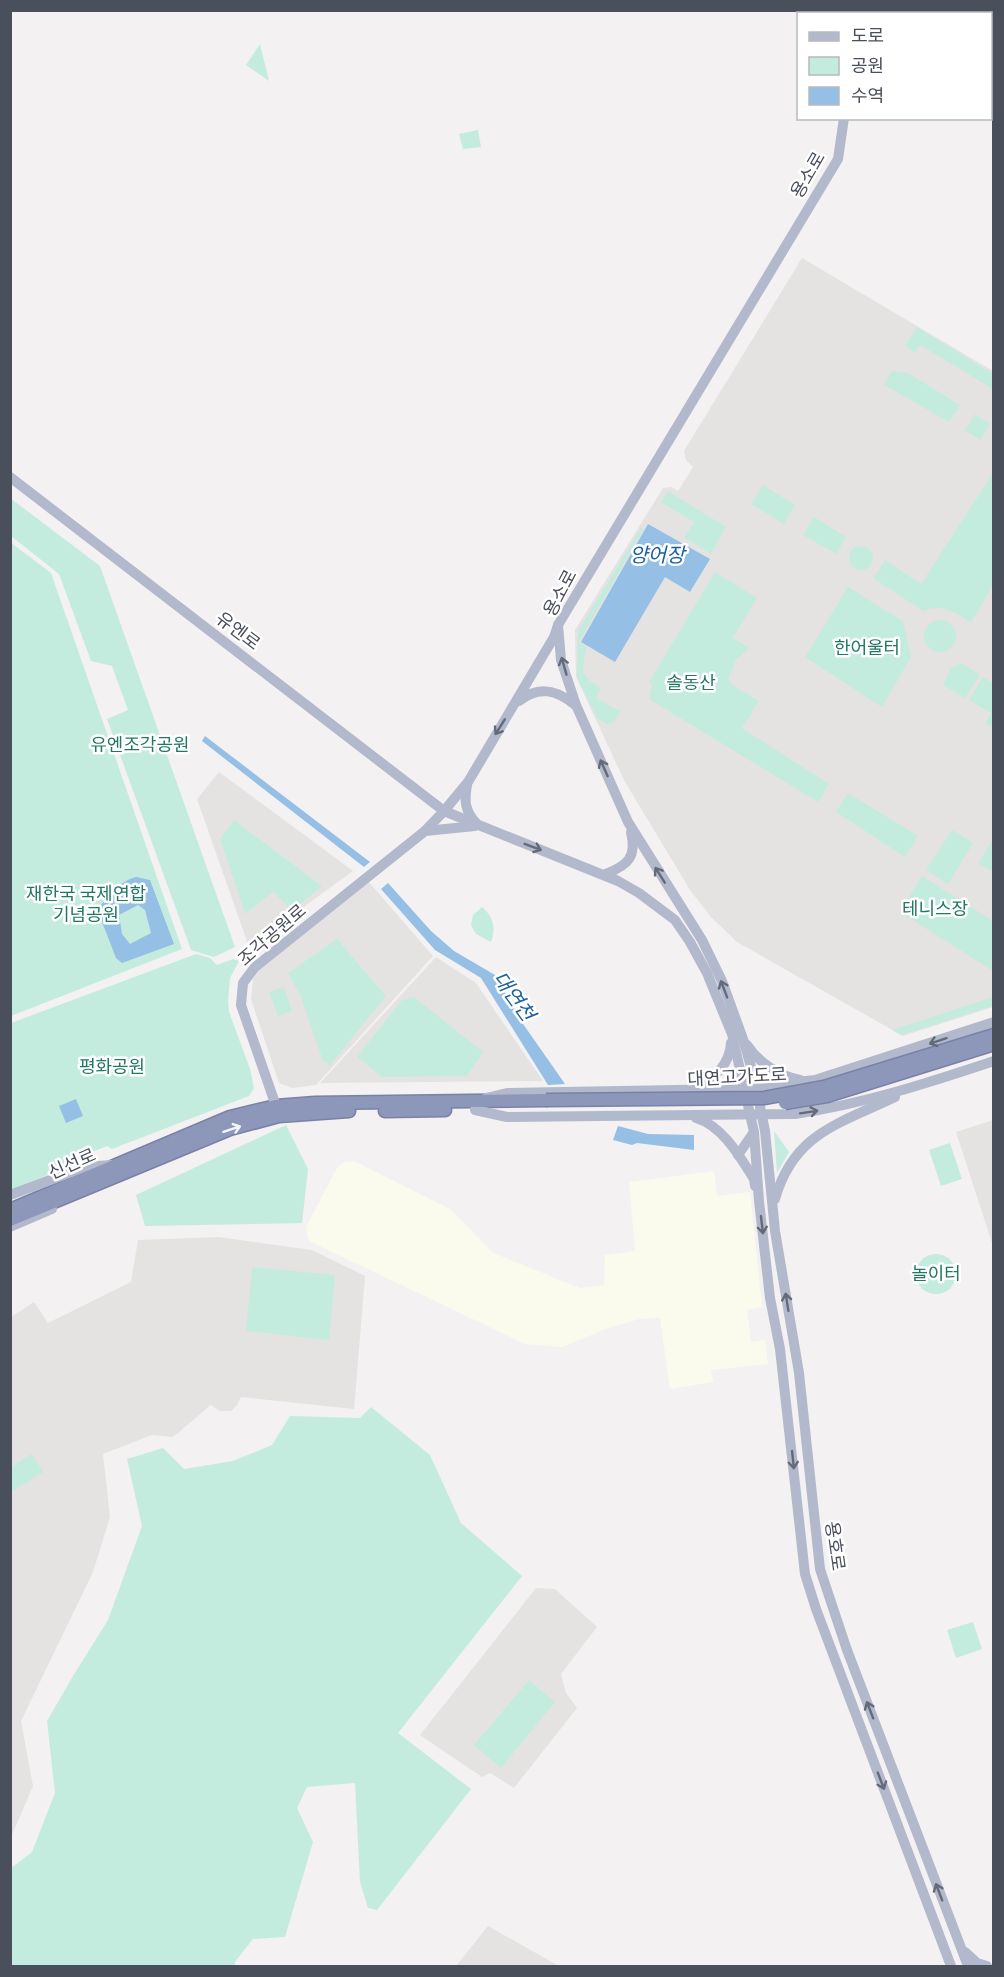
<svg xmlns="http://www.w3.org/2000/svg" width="1004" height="1977" viewBox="0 0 1004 1977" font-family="'Roboto Condensed','Noto Sans KR',sans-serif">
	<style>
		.commercial { fill: #fbfbed }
		.education { fill: #e4e3e2 }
		.green { fill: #c4ecde }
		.water { fill: #95bfe4; fill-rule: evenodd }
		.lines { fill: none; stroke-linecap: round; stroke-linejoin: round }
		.highway-casing { stroke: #7982a6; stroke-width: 15 }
		.major { stroke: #b3b9cc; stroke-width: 10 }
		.highway { stroke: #8d97ba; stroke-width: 12 }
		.highway-bridge-casing { stroke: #7982a6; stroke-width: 15; stroke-linecap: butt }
		.highway-bridge { stroke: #8d97ba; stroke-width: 12 }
		.oneway { stroke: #646a78 }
		.oneway2 { stroke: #f4f5f8 }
		.labels { text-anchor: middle; stroke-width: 5; stroke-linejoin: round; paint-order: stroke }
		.street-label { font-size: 18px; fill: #4a4f5c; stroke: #fff }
		.park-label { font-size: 18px; fill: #217864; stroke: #fff }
		.water-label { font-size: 20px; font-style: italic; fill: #1a609f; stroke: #fff }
	</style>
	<rect width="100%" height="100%" fill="#f3f1f1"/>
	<polygon class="commercial" points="354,1161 450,1209 493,1253 580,1288 604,1285 605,1255 635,1251 629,1182 714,1171 717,1196 750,1192 762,1307 747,1310 751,1342 765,1340 768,1364 711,1370 713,1382 670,1389 660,1318 639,1319 606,1329 562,1347 525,1344 311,1242 308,1239 306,1227 337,1168 344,1162"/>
	<g class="education">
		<polygon points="802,258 993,371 993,1007 903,1036 737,942 711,917 690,890 625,782 576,677 575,630 663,488 671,487 678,491 693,467 686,460 684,451"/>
		<polygon points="219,772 353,871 249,947 197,799"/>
		<polygon points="368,881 433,956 316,1085 292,1088 279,1083 251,999 253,979 262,966"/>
		<polygon points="436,957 476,983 543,1081 320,1083"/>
		<polygon points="993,1120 993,1246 956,1132"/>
		<polygon points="219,1237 312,1250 365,1276 354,1409 241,1397 237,1405 231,1411 220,1411 211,1405 173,1437 152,1435 103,1454 110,1517 93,1572 21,1721 33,1786 11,1837 11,1317 34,1302 48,1323 131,1282 138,1240"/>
		<polygon points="536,1588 555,1589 597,1627 561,1674 566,1693 577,1708 514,1788 490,1773 482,1777 420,1735"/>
		<polygon points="488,1926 559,1966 456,1966"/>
	</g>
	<g class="green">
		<polygon points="260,44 269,81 246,65"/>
		<polygon points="478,130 481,147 463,149 459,134"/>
		<polygon points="917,327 993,374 993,389 920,345 915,352 905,346"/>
		<polygon points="892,371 908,373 960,405 949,422 884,385"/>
		<polygon points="975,414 990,424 980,440 965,430"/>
		<path d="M993 473V585L971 623C955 612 942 603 923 611L873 578 885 560 921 584Z"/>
		<polygon points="763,485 795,505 784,524 751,504"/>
		<polygon points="668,491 726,527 711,554 684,538 694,522 661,502"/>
		<polygon points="10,498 100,566 235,947 214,957 191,950 107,719 128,710 112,666 91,661 59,574 11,536"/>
		<polygon points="814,517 846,537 836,554 803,535"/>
		<path d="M641 528 644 529 579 642 586 646C583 672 578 674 601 688L596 698 620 711 614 722 607 724 597 718 577 677 578 631Z"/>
		<polygon points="10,542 51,573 182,949 11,1016"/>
		<circle cx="861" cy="558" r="12"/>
		<polygon points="715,572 757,598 733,638 749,648 736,660 728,679 734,686 759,701 742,728 829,784 818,802 649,699 652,685 649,682"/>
		<polygon points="848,587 903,621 911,657 882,707 805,657"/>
		<circle cx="940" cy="636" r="16"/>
		<polygon points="961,663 980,675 965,698 943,685 951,668"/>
		<polygon points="983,677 993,683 993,723 991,727 985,724 991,713 969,700"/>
		<polygon points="848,793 918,836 905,857 836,812"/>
		<polygon points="234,820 322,886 292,911 273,892 245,914 220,839"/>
		<polygon points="952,830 973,843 948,884 926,870"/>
		<polygon points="993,839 993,872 978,863"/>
		<polygon points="922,876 993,921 993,971 900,912"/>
		<path d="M482 907C494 917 496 928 491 942L476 934 471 925 473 915Z"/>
		<polygon points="337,939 386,996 330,1065 323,1061 301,997 288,973"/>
		<polygon points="196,954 210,958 217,965 233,959 239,961 230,978 228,1002 229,1012 250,1069 254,1088 249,1096 112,1149 107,1146 69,1161 69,1166 11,1190 11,1023"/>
		<polygon points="284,987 292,1011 278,1016 269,992"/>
		<polygon points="414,997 483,1052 467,1076 382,1077 357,1057 402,1000"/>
		<polygon points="993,997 993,1006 901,1035 892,1030"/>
		<polygon points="286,1125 308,1169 302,1223 145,1226 136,1195"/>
		<polygon points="774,1131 789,1152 777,1173"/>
		<polygon points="950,1143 962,1179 941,1186 929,1150"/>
		<circle cx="936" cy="1274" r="20"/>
		<polygon points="252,1267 335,1275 329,1340 246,1331"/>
		<polygon points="371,1407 430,1455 461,1523 522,1576 398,1733 471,1789 377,1910 368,1908 360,1882 355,1783 307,1787 297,1808 313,1842 285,1937 253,1939 235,1962 235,1966 11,1966 11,1868 32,1852 55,1793 47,1721 73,1676 108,1620 142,1526 127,1459 163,1448 184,1469 233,1461 272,1445 290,1416 360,1418"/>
		<polygon points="32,1454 43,1472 11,1492 11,1467"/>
		<polygon points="973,1622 982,1649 956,1658 947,1630"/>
		<polygon points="529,1680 555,1702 501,1768 474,1745"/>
	</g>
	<g class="water">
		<polygon points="648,524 710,559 690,592 665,577 615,662 581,642"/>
		<polygon points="205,736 370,862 364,867 202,741"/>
		<path d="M136 877 150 880 174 944 122 963 116 958 97 909C111 896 117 882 136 877ZM138 905 145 910 151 933 130 944 122 934 119 915Z"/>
		<polygon points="388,883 431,931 454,951 495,975 521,1021 565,1084 548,1085 481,978 435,950 381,889"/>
		<polygon points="76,1099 83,1116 66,1123 59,1106"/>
		<polygon points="618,1126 648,1134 694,1135 694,1150 637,1143 632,1145 613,1140"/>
	</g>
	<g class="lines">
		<g class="highway-casing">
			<g id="highway">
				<polyline points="385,1111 445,1110"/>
				<polyline points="10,1210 230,1117 276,1106 315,1103 546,1100"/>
				<polyline points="10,1220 230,1129 279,1116 349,1111"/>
			</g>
		</g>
		<g class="major">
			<polyline points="826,10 830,14"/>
			<polyline points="861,10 887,14"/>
			<polyline points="933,10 956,14"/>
			<polyline points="853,14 854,10"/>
			<polyline points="990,18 994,18"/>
			<polyline points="990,25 994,26"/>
			<polyline points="10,477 444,811 618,881 639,893 675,920 690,942 707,973 732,1034 754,1132 759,1201 770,1298 780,1349 805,1574 816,1609 951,1966"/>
			<polyline points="558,625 561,660 576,705 628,822 702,940 722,981 743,1039 754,1077 765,1131 775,1231 799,1373 820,1569 847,1650 968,1966"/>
			<path d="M519 701C539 685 557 690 575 705"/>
			<path d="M467 785C464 801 465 811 476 823"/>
			<polyline points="425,831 475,826"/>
			<path d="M606 874C628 865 637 857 631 832"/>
			<path d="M747 1045C759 1063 779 1076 800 1080"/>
			<path d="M695 1088C714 1080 730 1064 731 1043"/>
			<polyline points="486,1098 507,1093 732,1089 815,1080 994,1022"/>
			<polyline points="276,1106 241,1005 243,983 255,967 425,831 444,811 468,782 554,637 558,625 838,159 844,118"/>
			<path d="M475 1110 507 1117 795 1114C863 1104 928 1083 994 1061"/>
			<path d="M696 1118C723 1126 740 1157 754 1179L755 1186"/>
			<polyline points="738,1155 754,1132"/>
			<polyline points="10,1195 85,1167 111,1165"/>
			<path d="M775 1199C794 1133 839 1124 895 1097"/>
			<polyline points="10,1227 52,1209"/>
			<polyline points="965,1952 977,1963 987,1966"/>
		</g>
		<use href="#highway" class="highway"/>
		<g class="highway-bridge-casing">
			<g id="highway-bridge">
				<polyline points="546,1100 764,1098 824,1087 994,1035"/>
				<polyline points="785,1103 827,1096 994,1044"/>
			</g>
		</g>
		<use href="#highway-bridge" class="highway-bridge"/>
	</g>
	<defs><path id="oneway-shaft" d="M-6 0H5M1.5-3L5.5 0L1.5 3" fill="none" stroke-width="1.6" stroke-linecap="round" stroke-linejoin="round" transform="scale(1.5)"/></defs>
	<g class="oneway">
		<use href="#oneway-shaft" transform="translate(564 666) rotate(-106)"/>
		<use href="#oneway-shaft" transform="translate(500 727) rotate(122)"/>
		<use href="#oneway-shaft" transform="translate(604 768) rotate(-114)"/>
		<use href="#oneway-shaft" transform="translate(533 847) rotate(21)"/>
		<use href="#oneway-shaft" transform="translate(660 875) rotate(-122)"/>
		<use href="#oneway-shaft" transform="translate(724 989) rotate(-111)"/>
		<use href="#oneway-shaft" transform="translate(938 1041) rotate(162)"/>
		<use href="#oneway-shaft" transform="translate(809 1112) rotate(-9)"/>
		<use href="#oneway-shaft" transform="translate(762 1225) rotate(83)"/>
		<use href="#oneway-shaft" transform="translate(787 1302) rotate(-99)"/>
		<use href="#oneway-shaft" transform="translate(793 1460) rotate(84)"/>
		<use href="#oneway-shaft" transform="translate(870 1710) rotate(-111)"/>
		<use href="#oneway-shaft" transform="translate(881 1781) rotate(69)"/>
		<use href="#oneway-shaft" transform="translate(939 1892) rotate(-111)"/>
	</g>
	<use class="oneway2" href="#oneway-shaft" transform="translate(232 1129) rotate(-18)"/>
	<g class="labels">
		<g class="street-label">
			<text transform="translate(808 175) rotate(-60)" y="6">용소로</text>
			<text transform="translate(560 593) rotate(-62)" y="6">용소로</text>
			<text transform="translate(238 631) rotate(37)" y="6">유엔로</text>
			<text transform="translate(272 935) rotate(-41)" y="6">조각공원로</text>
			<text transform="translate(737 1077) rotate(-3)" y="6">대연고가도로</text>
			<text transform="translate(72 1164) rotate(-24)" y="6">신선로</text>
			<text transform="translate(835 1546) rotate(82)" y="6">용호로</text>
		</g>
		<g class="park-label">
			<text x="867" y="654">한어울터</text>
			<text x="691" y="689">솔동산</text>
			<text x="140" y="751">유엔조각공원</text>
			<text x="86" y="900">재한국 국제연합<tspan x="86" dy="21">기념공원</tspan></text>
			<text x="935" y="915">테니스장</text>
			<text x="112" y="1073">평화공원</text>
			<text x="936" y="1280">놀이터</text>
		</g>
		<g class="water-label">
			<text x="657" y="562">양어장</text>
			<text transform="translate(514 996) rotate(54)" y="7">대연천</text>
		</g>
	</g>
	<rect width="1004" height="1977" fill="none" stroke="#4a4f5c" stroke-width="24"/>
	<rect x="797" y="12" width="195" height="108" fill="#ffffff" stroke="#b7b9be" stroke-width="1.5"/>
	<rect x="809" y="32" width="30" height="9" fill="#b3b9cc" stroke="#b7b9be" stroke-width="1.5"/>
	<text x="851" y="42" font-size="18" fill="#4a4f5c">도로</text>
	<rect x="809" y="57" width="30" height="18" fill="#c4ecde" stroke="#b7b9be" stroke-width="1.5"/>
	<text x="851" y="72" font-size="18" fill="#4a4f5c">공원</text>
	<rect x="809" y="87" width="30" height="18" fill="#95bfe4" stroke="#b7b9be" stroke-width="1.5"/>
	<text x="851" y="102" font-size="18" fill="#4a4f5c">수역</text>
</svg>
